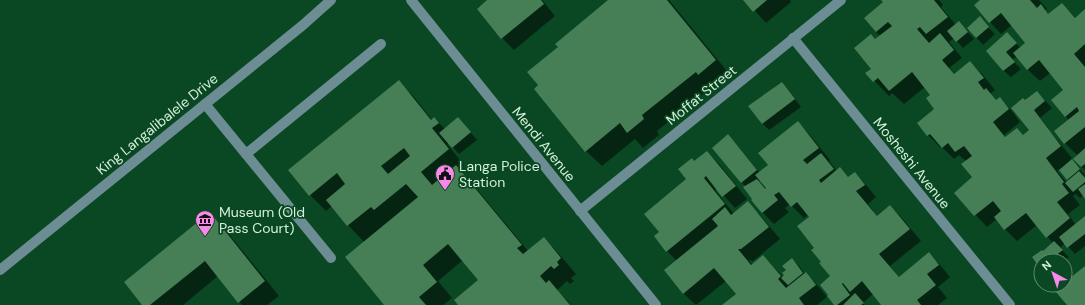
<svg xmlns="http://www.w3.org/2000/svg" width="1085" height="305" viewBox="0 0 1085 305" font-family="'DM Sans',sans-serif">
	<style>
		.shadow { fill: #0007; fill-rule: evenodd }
		.building { fill: #467e56; fill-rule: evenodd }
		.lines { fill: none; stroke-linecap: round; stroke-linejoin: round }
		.minor { stroke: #6c8d94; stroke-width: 10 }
		.labels { text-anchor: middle; stroke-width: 3.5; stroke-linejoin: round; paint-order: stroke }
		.street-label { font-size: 14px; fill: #d3f0da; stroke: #0a4723 }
		.poi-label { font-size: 14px; fill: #d3f0da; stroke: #0a4723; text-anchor: start }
	</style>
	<rect width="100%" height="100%" fill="#0a4723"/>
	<g class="shadow">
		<polygon points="489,0 542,0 555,16 514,50 502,38"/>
		<polygon points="610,0 669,0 731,76 715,89 712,87 657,131 659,135 643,148 635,139 602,166 586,151 539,85 559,47"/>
		<polygon points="745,0 790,0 791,2 766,23"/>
		<path d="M883 0H939L943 5 941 7 956 25 959 23 966 30 974 39 963 48 954 38 949 42 962 58 949 68 954 74 970 62 982 74 995 90 990 94 997 101 999 99 1011 110 1020 122 1004 135 1006 138 1017 129 1024 136 1031 130 1026 101 1037 92 1052 108 1040 118 1048 128H1047L1072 158 1071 159 1085 175 1084 178 1085 179V197L1084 195 1080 198 1076 194 1073 196 1080 205 1068 214 1076 225 1085 218V246L1075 254 1065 243 1060 248 1069 257 1064 261H1041V268L1034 257 1043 252 1053 243 1037 225 1017 241 1005 229 997 219 987 227 955 193 973 177 966 161 959 155 954 159 941 146 940 147 928 135 936 109 931 95 925 87 904 104 892 93 889 96 867 73 872 69 875 40 880 36 876 32 885 3ZM1059 169 1069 181 1067 183 1057 171Z"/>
		<polygon points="982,0 1039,0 1047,9 1045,10 1049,15 1062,4 1076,18 1085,11 1085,170 1074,159 1078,156 1065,143 1069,120 1066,117 1064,90 1050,73 1040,81 1028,70 1017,56 1012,60 1021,69 1011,77 1004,71 987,52 1014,41 1020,48 1026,43 1012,25 1001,34 990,22"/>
		<polygon points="986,25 995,34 983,45 968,28"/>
		<polygon points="399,82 414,97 432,120 434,118 445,129 465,126 477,140 459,154 449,143 447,144 464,165 459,169 471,182 528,251 544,238 559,254 576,274 571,278 574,281 570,284 567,281 557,290 571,305 459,305 480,280 463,260 438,281 452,298 443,305 386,305 364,242 348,225 332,206 326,211 310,195 289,170"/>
		<polygon points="782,83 788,90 801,107 769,130 762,123"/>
		<path d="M797 122 809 134 830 160 829 161 837 171 840 169 849 178 855 174 867 186 876 197 868 204 878 217 890 206 902 218 921 241 890 266 900 278 929 254 941 266 950 277 938 287 947 298 938 305H883L873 294 863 303 865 305H835L832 277 822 262 816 248 811 217 809 214 804 218 790 204 785 208 789 212 774 224 763 213 746 187 714 148 728 136 735 143 760 173 769 165ZM761 180 767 188 765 190 758 182Z"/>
		<polygon points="707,152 719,164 747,199 735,208 717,188 715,190 734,214 748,203 760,215 780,239 753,261 748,260 753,265 763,256 783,277 785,276 792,259 799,266 805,274 806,274 818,286 827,297 817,305 724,305 737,294 726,281 696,305 684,294 665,270 677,261 667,251 660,232 688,179 694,162"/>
		<polygon points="210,213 224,228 279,296 267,305 242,305 218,276 183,305 143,305"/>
	</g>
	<g class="building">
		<polygon points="487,0 541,0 544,4 501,39 477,9"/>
		<polygon points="608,0 667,0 716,60 698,75 696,72 642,115 644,119 627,133 620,123 585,152 534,89 538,85 527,72 558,47 555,44"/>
		<polygon points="743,0 767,0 753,12"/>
		<polygon points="881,0 934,0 948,17 926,34 920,27 917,29 929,43 940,33 954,50 942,60 954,74 970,61 984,78 978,82 984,90 986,88 996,100 1000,97 1009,109 993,122 1005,137 1017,128 1023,135 1029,130 1011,108 1023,98 1025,100 1037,91 1045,101 1034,110 1061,146 1046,158 1064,182 1062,184 1069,193 1057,202 1070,218 1046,238 1026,213 1004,230 994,217 1001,211 993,201 974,216 954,193 972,177 961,164 972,156 964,146 955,152 948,143 942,148 930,134 927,136 917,123 934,109 926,98 930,95 912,72 889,91 878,78 873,82 865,73 871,69 854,48 871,34 875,39 892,26 888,22 876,32 864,18 883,2"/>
		<polygon points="980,0 1030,0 1037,8 1041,4 1048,14 1062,3 1075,18 1085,9 1085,44 1074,54 1085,67 1085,127 1064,144 1054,131 1079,111 1077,107 1065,117 1051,100 1063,90 1039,60 1027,70 1013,53 1025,43 1001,13 989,23 974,5"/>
		<polygon points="980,16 989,27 976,38 967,28"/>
		<polygon points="959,21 968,32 956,42 947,31"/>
		<polygon points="1007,32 1017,43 1006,52 1015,62 1003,71 986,51"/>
		<path d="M399 80 431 120 434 117 439 123 432 128 449 149 421 172 432 185 456 165 522 245 517 248 523 254 544 237 561 258 557 262 559 265 554 269 551 266 540 276 546 283 549 280 570 305H458L454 300 478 280 448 244 423 265 437 282 419 297 426 305H384L345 257 418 197 406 184 374 210 371 207 347 226 326 200 345 184 337 173 309 196 288 170ZM404 148 410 156 388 174 381 166Z"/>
		<polygon points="782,82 795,99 762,124 748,106"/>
		<polygon points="458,117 471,132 452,148 439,133"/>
		<polygon points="798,121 819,148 803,160 807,164 821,153 834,169 819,180 821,183 840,167 848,177 855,172 865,185 856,191 877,216 890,205 910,229 879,254 899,277 929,252 939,265 927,274 936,285 917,300 921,305 881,305 862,281 850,292 843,283 842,284 850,295 837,305 834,305 827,296 828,295 820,285 830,276 819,263 821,262 811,250 814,248 797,226 809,217 797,202 791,207 779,192 774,195 778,200 762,213 751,200 752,199 743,187 757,179 765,189 766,188 755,175 768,165 758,153"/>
		<polygon points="728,134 757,170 741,183 712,148"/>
		<polygon points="1085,148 1085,164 1081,167 1073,159"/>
		<polygon points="707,151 736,186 722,197 706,176 704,178 725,204 666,252 654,236 659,232 644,214 686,179 678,169 692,158 694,161"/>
		<polygon points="1072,159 1080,169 1067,180 1059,170"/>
		<polygon points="1079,171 1085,178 1085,182 1073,192 1065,183"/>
		<polygon points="1085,184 1085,199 1078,189"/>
		<polygon points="748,201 769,227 741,249 738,249 751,265 763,255 781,276 778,279 786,288 806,272 816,285 799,298 804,305 722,305 736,294 714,268 683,294 664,270 718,226 712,219 725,207 731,215"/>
		<polygon points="210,212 265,281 238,303 205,261 150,305 142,305 124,282"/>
		<polygon points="1085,216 1085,234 1067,248 1059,237"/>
		<polygon points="1054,241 1063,250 1048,261 1041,261 1041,267 1040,268 1032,257 1042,250 1043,251"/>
		<polygon points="792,258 803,273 788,285 781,278 784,275 782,273 786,270 782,266"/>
		<polygon points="1085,266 1085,305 1067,305 1055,291 1062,285 1065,285 1065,282"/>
		<polygon points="855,293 864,303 861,305 843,305"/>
	</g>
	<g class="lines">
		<g class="minor">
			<polyline points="411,0 656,305"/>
			<polyline points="793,38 1010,305"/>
			<polyline points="205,104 331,258"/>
			<polyline points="246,154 381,44"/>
			<polyline points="580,211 841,0"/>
			<polyline points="0,270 303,25 331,0"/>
		</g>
	</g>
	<defs>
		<g id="civic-pin" transform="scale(1)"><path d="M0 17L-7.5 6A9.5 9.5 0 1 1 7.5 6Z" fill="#f888ea" stroke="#0a4723"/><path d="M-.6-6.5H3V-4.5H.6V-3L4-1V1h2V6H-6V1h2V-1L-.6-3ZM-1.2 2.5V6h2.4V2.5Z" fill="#111"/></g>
		<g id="museum-pin" transform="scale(1)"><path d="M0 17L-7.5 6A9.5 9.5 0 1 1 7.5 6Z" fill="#f888ea" stroke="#0a4723"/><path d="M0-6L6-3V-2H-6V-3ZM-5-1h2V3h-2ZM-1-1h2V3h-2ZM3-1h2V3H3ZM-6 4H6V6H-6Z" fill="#111"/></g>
	</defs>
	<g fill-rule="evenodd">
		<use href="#civic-pin" x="445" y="174"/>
		<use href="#museum-pin" x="205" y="220"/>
	</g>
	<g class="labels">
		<g class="street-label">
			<text transform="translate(701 95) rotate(-39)" y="5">Moffat Street</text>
			<text transform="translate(157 124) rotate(-39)" y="5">King Langalibalele Drive</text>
			<text transform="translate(544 144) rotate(51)" y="5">Mendi Avenue</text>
			<text transform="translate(912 163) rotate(51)" y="5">Mosheshi Avenue</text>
		</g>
		<g class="poi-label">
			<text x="459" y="171">Langa Police<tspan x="459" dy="16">Station</tspan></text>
			<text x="219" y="217">Museum (Old<tspan x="219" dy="16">Pass Court)</tspan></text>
		</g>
	</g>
	<g transform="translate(1053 273) rotate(320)"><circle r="19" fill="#0a4723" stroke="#5a8b6c"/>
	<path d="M0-3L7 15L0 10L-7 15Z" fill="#f888ea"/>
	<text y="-6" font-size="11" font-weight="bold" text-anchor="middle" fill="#d3f0da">N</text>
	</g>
</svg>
